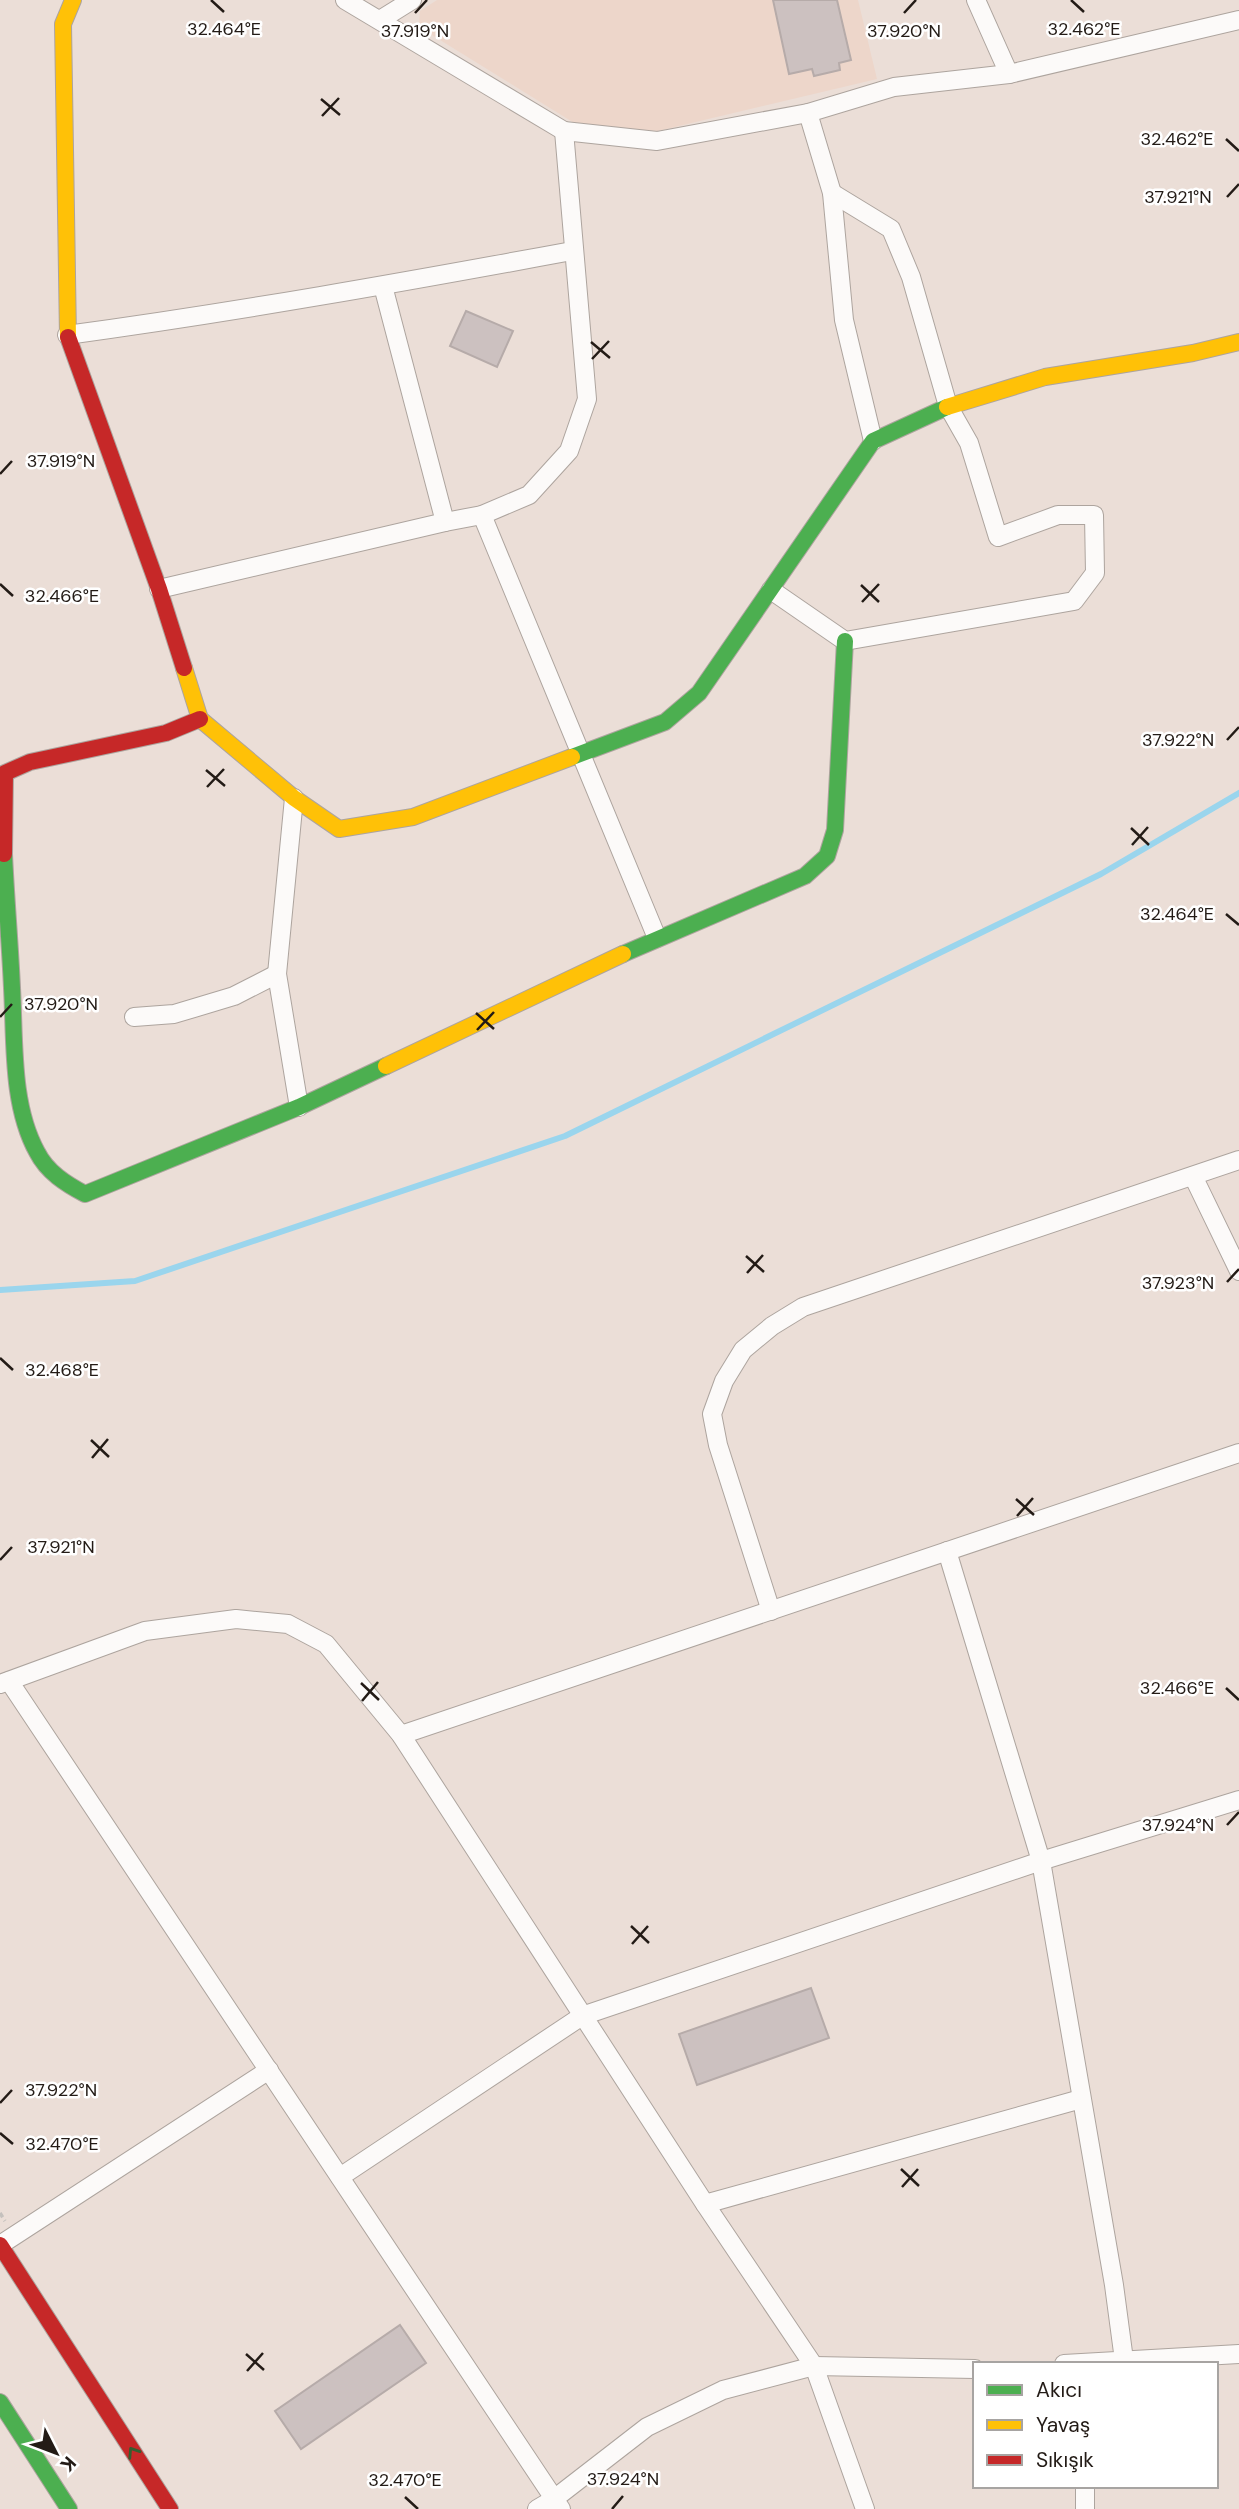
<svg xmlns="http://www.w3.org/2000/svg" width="1239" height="2509" viewBox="0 0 1239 2509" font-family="'DM Sans',sans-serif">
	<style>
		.built { fill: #edd6ca }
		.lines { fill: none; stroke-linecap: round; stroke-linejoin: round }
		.stream { stroke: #9ad5ed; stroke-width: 6 }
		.building { fill: #ccc1c0; stroke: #b6aba9; stroke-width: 2 }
		.street-casing { stroke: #ada49e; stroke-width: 20 }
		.fast-casing { stroke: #ada49e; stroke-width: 18 }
		.slow-casing { stroke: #ada49e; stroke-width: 18 }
		.jam-casing { stroke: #ada49e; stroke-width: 18 }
		.path { stroke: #c5c1bd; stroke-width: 3.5; stroke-dasharray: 5 3.5; stroke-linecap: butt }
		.street { stroke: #fcfaf9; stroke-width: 18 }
		.fast { stroke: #4caf50; stroke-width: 16 }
		.slow { stroke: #ffc107; stroke-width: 16 }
		.jam { stroke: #c62828; stroke-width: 16 }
		.oneway { stroke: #355e30 }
		.ticks { fill: none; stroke: #231b16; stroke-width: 2.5 }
		.ticks-label { font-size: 18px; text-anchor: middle; fill: #231b16; stroke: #fff; stroke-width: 5; stroke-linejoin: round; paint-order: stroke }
	</style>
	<rect width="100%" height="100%" fill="#ebded7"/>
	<polygon class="built" points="437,0 858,0 877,79 658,131 579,126 419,27 420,11"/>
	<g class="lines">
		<polyline class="stream" points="0,1290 135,1281 565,1136 1101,874 1239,793"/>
	</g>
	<g class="building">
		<polygon points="773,0 837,0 851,60 839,63 840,70 814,76 812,69 789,74"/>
		<polygon points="466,311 513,331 497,367 450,346"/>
		<polygon points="811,1988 829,2038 697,2085 679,2034"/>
		<polygon points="400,2325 426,2363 301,2449 275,2411"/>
	</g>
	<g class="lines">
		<g class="street-casing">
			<g id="street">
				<polyline points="345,0 564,131 657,141 808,113 894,87 1009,74 1239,20"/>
				<polyline points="976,0 1009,74"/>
				<polyline points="380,20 412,0"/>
				<polyline points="808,113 832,193 844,320 873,441"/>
				<polyline points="383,286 445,522"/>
				<path d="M67 335C236 312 404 282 572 251"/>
				<polyline points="482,515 657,938"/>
				<polyline points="159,589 445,522 482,515 529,495 569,451 587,399 564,131"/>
				<polyline points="771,590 845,641 1074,601 1095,573 1094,515 1058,515 998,537 969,443 948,406 911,277 891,229 832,193"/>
				<polyline points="294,798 277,974 299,1107"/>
				<polyline points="134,1017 174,1014 234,996 277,974"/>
				<polyline points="1193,1176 1239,1271"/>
				<polyline points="947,1551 1041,1861 1114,2285 1124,2360"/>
				<polyline points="771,1611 718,1445 712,1414 724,1381 743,1350 772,1326 803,1307 1239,1160"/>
				<polyline points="9,1681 561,2509"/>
				<polyline points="0,1684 145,1631 236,1619 288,1624 326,1644 401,1735 705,2204 814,2366 865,2509"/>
				<polyline points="401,1735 1239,1453"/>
				<polyline points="340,2177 582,2016 1041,1861 1239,1800"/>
				<polyline points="705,2204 1081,2099"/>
				<polyline points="0,2245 269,2070"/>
				<polyline points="1064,2364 1239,2354"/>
				<polyline points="537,2509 554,2499 647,2427 723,2390 814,2366 975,2369"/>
				<polyline points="1085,2509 1085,2486"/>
			</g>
		</g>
		<g class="fast-casing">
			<g id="fast">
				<polyline points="572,757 665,722 699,693 873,441 947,407"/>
				<path d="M4 854C6 899 10 943 12 988 15 1041 11 1105 37 1152 47 1172 66 1184 85 1194L299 1107 386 1066"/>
				<polyline points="623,954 805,876 827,856 835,830 845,641"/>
				<polyline points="0,2402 69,2509"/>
			</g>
		</g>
		<g class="slow-casing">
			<g id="slow">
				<polyline points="68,337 63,24 73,0"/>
				<polyline points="947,407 1045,377 1193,353 1239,342"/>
				<polyline points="184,668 200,719 294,798 339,829 413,817 572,757"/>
				<polyline points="386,1066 623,954"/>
			</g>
		</g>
		<g class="jam-casing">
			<g id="jam">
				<polyline points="68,337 159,589 184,668"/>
				<polyline points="4,854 5,773 30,762 166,733 200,719"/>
				<polyline points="0,2245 170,2509"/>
			</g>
		</g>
		<polyline class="path" points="0,2213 5,2221"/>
		<use href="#street" class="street"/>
		<use href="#fast" class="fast"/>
		<use href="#slow" class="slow"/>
		<use href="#jam" class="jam"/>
	</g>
	<defs><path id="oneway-chevron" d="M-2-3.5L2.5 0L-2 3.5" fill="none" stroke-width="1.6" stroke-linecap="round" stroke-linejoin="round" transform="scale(1.75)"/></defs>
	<use class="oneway" href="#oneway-chevron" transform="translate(133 2452) rotate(-123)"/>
	<path class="ticks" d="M211 0 224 12M1071 0 1084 12M415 13 427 0M904 13 916 0M321 99 340 115M322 116 339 98M1226 139 1239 151M1227 197 1239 184M591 342 610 358M592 359 609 341M0 474 12 461M0 584 13 596M861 585 879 602M862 602 879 584M1227 740 1239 727M206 770 225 786M207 787 224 769M1131 828 1149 845M1132 845 1148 827M1226 914 1239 925M476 1013 494 1029M0 1017 12 1004M477 1030 494 1012M746 1256 764 1272M747 1273 763 1255M1227 1282 1239 1269M0 1358 13 1370M91 1440 109 1457M92 1458 108 1439M1016 1499 1034 1515M1017 1516 1033 1498M0 1560 12 1547M361 1683 379 1700M1226 1688 1239 1700M362 1701 378 1682M1227 1825 1239 1812M631 1926 649 1943M632 1944 648 1926M0 2103 12 2090M0 2133 13 2144M901 2169 919 2186M902 2187 918 2169M246 2354 264 2370M247 2371 263 2353M405 2497 418 2509M612 2509 623 2496"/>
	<g class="ticks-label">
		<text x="224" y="35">32.464°E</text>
		<text x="1084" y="35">32.462°E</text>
		<text x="415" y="37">37.919°N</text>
		<text x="904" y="37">37.920°N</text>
		<text x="1177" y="145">32.462°E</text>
		<text x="1178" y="203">37.921°N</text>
		<text x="61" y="467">37.919°N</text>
		<text x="62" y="602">32.466°E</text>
		<text x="1178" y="746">37.922°N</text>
		<text x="1177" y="920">32.464°E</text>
		<text x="61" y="1010">37.920°N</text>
		<text x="1178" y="1289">37.923°N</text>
		<text x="62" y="1376">32.468°E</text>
		<text x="61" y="1553">37.921°N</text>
		<text x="1177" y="1694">32.466°E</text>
		<text x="1178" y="1831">37.924°N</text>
		<text x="61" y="2096">37.922°N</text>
		<text x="62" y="2150">32.470°E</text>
		<text x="623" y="2485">37.924°N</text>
		<text x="405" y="2486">32.470°E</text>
	</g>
	<rect x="973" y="2362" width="245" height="126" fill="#ffffff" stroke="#a7a4a2" stroke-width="2"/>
	<rect x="987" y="2385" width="35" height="10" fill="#4caf50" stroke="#a7a4a2" stroke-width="2"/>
	<text x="1036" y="2397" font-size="21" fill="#231b16">Akıcı</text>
	<rect x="987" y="2420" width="35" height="10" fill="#ffc107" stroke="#a7a4a2" stroke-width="2"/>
	<text x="1036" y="2432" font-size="21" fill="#231b16">Yavaş</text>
	<rect x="987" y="2455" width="35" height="10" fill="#c62828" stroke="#a7a4a2" stroke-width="2"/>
	<text x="1036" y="2467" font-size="21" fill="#231b16">Sıkışık</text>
	<g transform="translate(56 2453) rotate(132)" stroke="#ffffff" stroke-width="5" paint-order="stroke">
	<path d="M0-5L12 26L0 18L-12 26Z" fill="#231b16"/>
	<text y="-10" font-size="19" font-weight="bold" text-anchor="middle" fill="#231b16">K</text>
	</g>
</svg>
